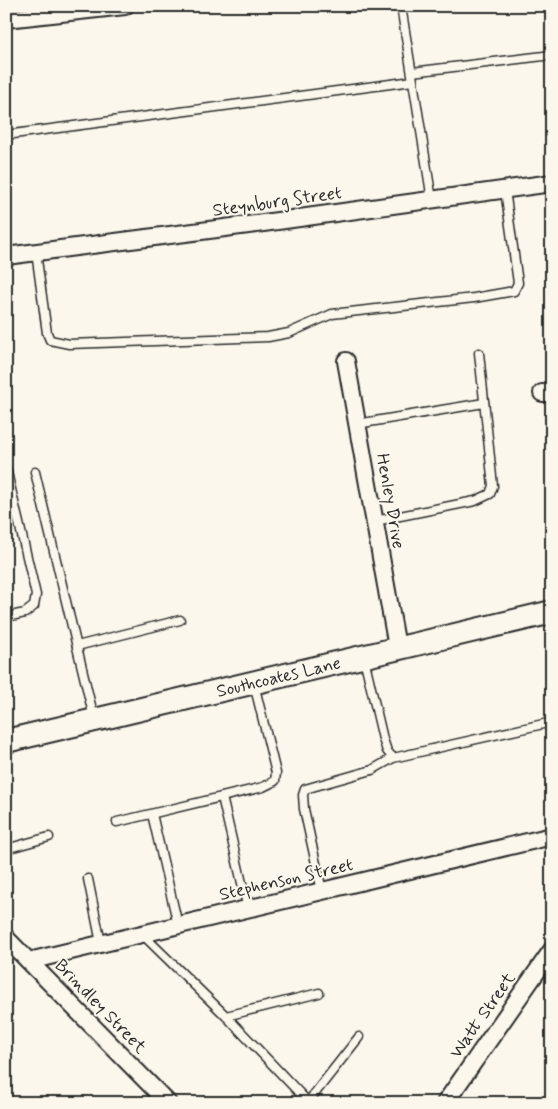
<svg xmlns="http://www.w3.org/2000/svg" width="558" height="1109" viewBox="0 0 558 1109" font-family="Mynerve,sans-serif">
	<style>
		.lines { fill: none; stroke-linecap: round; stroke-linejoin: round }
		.lane-casing { stroke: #2b2b2b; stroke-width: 11 }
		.street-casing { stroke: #2b2b2b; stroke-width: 20 }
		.secondary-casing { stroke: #2b2b2b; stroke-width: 26 }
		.lane { stroke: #fbf7ec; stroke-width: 8 }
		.street { stroke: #fbf7ec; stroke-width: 16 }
		.secondary { stroke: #fbf7ec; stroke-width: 22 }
		.labels { text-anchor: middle; stroke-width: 4; stroke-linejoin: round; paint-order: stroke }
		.street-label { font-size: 18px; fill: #2b2b2b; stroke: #fbf7ec }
	</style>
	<rect width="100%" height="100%" fill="#fbf7ec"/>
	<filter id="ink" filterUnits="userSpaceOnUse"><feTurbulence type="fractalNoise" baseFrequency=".02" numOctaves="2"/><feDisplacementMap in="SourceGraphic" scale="10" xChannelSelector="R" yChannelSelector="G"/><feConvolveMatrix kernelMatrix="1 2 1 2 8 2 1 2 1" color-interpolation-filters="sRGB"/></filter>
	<g filter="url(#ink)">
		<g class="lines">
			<g class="lane-casing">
				<g id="lane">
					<polyline points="401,6 432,200"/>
					<polyline points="412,72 552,55"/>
					<polyline points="6,135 413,81"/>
					<polyline points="36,252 47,333 50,340 69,344 268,337 289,333 332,314 474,298 514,291 518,283 505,190"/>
					<polyline points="357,424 484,403"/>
					<polyline points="6,468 36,595 34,606 25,613 6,617"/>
					<polyline points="35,472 94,718"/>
					<polyline points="375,521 475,501 490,494 493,486 479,353"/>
					<polyline points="77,646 180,620"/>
					<polyline points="364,658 383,739 387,751 393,758 552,722"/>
					<polyline points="222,797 248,909"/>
					<polyline points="152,814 178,925"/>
					<polyline points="117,822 263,787 275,781 276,773 254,684"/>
					<polyline points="6,849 49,837"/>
					<polyline points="88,879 101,943"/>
					<polyline points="322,891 304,809 303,795 305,789 372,770 393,758"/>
					<polyline points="142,934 226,1016 309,1103"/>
					<polyline points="226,1016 319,993"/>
					<polyline points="6,1097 12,1103"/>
					<polyline points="308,1102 359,1037"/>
				</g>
			</g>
			<g class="street-casing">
				<g id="street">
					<polyline points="6,19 125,6"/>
					<polyline points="6,256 256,224 552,183"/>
					<polyline points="346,361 397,647"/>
					<polyline points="542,393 552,393"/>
					<polyline points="6,938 168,1103"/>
					<polyline points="29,961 552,836"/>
					<polyline points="445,1103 552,950"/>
				</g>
			</g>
			<g class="secondary-casing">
				<g id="secondary">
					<path id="s1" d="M6 741 552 612"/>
				</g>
			</g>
			<use href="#lane" class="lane"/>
			<use href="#street" class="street"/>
			<use href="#secondary" class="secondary"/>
		</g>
	</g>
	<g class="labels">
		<g class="street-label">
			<text transform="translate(277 201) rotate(-8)" y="6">Steynburg Street</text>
			<text transform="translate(391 501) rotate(80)" y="6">Henley Drive</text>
			<text dy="6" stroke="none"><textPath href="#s1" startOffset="280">Southcoates Lane</textPath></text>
			<text transform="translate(286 879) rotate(-13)" y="6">Stephenson Street</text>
			<text transform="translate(101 1006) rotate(46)" y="6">Brindley Street</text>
			<text transform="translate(482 1015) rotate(-55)" y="6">Watt Street</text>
		</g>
	</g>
	<rect width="558" height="1109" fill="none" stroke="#fbf7ec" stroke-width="25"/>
	<rect x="12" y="12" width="533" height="1084" fill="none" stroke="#2b2b2b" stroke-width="2" filter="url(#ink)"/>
</svg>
